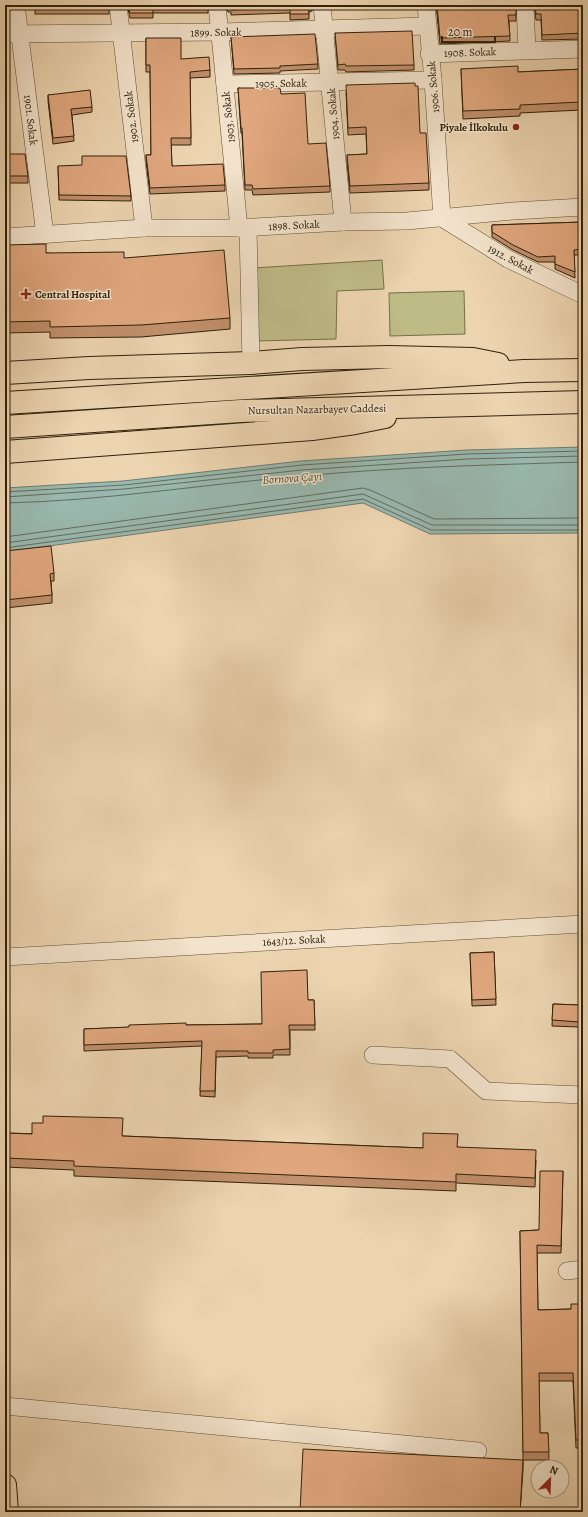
<svg xmlns="http://www.w3.org/2000/svg" width="588" height="1517" viewBox="0 0 588 1517" font-family="Alegreya,serif">
	<style>
		.green { fill: #bebb87; stroke: #776e49 }
		.water { fill: #99b8af; stroke: #6f7c6d }
		.lines { fill: none; stroke-linecap: round; stroke-linejoin: round }
		.shore { stroke: #646c5d; stroke-width: 1 }
		.minor-casing { stroke: #5f4e34; stroke-width: 18 }
		.major-casing { stroke: #30210b; stroke-width: 24 }
		.minor { stroke: #f3e3cc; stroke-width: 17 }
		.major { stroke: #ecd4b0; stroke-width: 22 }
		.wall { fill: #c1906c; stroke: #30210b }
		.shaded-wall { fill: #9d7558; stroke: #30210b }
		.building { fill: #e0a77e; stroke: #30210b }
		.poi-dot { fill: #8f2418; stroke: #f3e3cc; stroke-width: 1.5 }
		.labels { text-anchor: middle; stroke-width: 3; stroke-linejoin: round; paint-order: stroke }
		.street-label { font-size: 11px; fill: #30210b; stroke: #f3e3cc }
		.poi-label { font-size: 11px; font-weight: bold; fill: #30210b; stroke: #f3e3cc; text-anchor: end }
		.water-label { font-size: 12px; font-style: italic; fill: #504e3c; stroke: #f3e3cc }
	</style>
	<rect width="100%" height="100%" fill="#ecd4b0"/>
	<filter id="stains"><feTurbulence type="fractalNoise" baseFrequency=".005" numOctaves="4"/><feColorMatrix values="0 0 0 0 .2 0 0 0 0 .09 0 0 0 0 .02 0 0 0 .5 -.17"/></filter>
	<radialGradient id="worn" r=".72"><stop offset=".6" stop-color="#630" stop-opacity="0"/><stop offset="1" stop-color="#630" stop-opacity=".3"/></radialGradient>
	<g class="green">
		<polygon points="382,260 384,289 337,291 336,339 256,341 253,268"/>
		<polygon points="464,291 465,334 390,336 389,293"/>
	</g>
	<polygon class="water" points="583,447 583,533 430,534 363,503 5,552 5,488 123,481 301,461 467,450"/>
	<g class="lines">
		<g class="shore">
			<polyline points="5,492 124,485 302,465 467,454 583,451"/>
			<polyline points="5,497 124,489 302,470 467,459 583,456"/>
			<path d="M5 503C105 501 203 484 303 476 396 467 489 465 583 462"/>
			<polyline points="5,537 363,488 370,490 434,519 583,518"/>
			<polyline points="5,543 363,494 432,525 583,525"/>
			<polyline points="5,548 363,499 431,530 583,530"/>
		</g>
		<g class="minor-casing">
			<g id="minor">
				<polyline points="16,5 45,235"/>
				<polyline points="118,5 144,228"/>
				<polyline points="217,5 239,228"/>
				<polyline points="322,5 343,222"/>
				<polyline points="426,5 433,80 442,218 508,259 583,295"/>
				<polyline points="525,5 527,50"/>
				<polyline points="5,34 220,32 427,26"/>
				<polyline points="429,54 583,49"/>
				<polyline points="225,84 433,80"/>
				<polyline points="248,228 251,363"/>
				<polyline points="5,237 144,228 239,228 343,222 407,221 513,211 583,207"/>
				<polyline points="5,957 583,924"/>
				<polyline points="373,1055 450,1059 486,1091 583,1095"/>
				<polyline points="567,1271 583,1269"/>
				<polyline points="5,1406 478,1451"/>
			</g>
		</g>
		<g class="major-casing">
			<g id="major">
				<polyline points="5,373 89,368 251,363 302,359 389,357 473,359 498,364"/>
				<polyline points="5,403 524,371 583,370"/>
				<polyline points="5,427 241,411 583,402"/>
				<polyline points="5,452 312,429 355,423 385,417"/>
				<polyline points="5,1485 7,1512"/>
			</g>
		</g>
		<use href="#minor" class="minor"/>
		<use href="#major" class="major"/>
	</g>
	<g class="wall">
		<rect x="35" y="5" width="74" height="9"/>
		<polygon points="127,5 208,5 208,13 153,13 153,18 130,18"/>
		<polygon points="226,5 312,5 312,11 309,12 309,19 290,20 290,13 231,15 231,12 228,12"/>
		<polygon points="332,5 358,5 332,6"/>
		<polygon points="436,5 516,5 516,21 509,21 510,41 440,44"/>
		<polygon points="534,5 583,5 583,39 542,40 541,20 536,20"/>
		<polygon points="335,33 414,65 414,70 346,72 345,70 338,70"/>
		<polygon points="231,37 318,64 318,69 280,71 280,73 234,74"/>
		<polygon points="146,38 181,59 210,70 210,77 190,78 191,145 171,145 172,166 225,185 225,191 150,194 146,161 146,155 151,155 150,72 146,72"/>
		<polygon points="461,69 518,72 583,69 583,140 581,110 520,113 520,116 463,119"/>
		<polygon points="238,88 281,94 308,144 330,186 330,192 253,195 252,190 245,190 242,133 241,133"/>
		<polygon points="346,92 420,133 429,183 429,190 350,193 347,162 347,155 367,154 366,134 348,135"/>
		<polygon points="48,95 92,107 92,112 72,115 74,141 53,144 48,101"/>
		<polygon points="5,154 28,176 28,183 5,183"/>
		<polygon points="58,166 131,196 131,201 59,200"/>
		<polygon points="583,222 583,255 574,255 575,278 555,269 555,262 538,262 513,250 492,237 492,225"/>
		<polygon points="5,245 46,253 124,258 230,318 230,329 141,337 50,338 50,332 5,333"/>
		<polygon points="5,551 54,573 54,581 51,581 52,595 52,603 5,608"/>
		<polygon points="494,952 496,1005 472,1006 470,953"/>
		<polygon points="308,1000 314,1000 315,1030 290,1030 290,1055 273,1055 273,1058 248,1058 248,1056 216,1057 215,1097 200,1096 202,1046 84,1051 84,1029 186,1025 261,1024"/>
		<polygon points="553,1004 579,1005 579,1027 552,1026"/>
		<polygon points="5,1133 123,1136 423,1148 457,1147 536,1160 535,1187 456,1183 456,1191 74,1176 74,1170 5,1167"/>
		<polygon points="563,1171 561,1253 537,1253 538,1310 571,1309 583,1304 583,1448 576,1448 573,1381 539,1381 540,1433 548,1433 549,1460 523,1460 520,1231 539,1230"/>
	</g>
	<polygon class="shaded-wall" points="523,1460 523,1470 520,1512"/>
	<g class="building">
		<rect x="35" y="5" width="74" height="3"/>
		<polygon points="128,5 208,5 208,7 153,7 153,13 130,13"/>
		<polygon points="227,5 312,5 312,6 308,6 309,14 290,14 290,7 231,10 231,7 228,7"/>
		<polygon points="437,5 516,5 516,15 508,15 510,36 440,38"/>
		<polygon points="535,5 583,5 583,33 542,35 541,14 536,14"/>
		<polygon points="412,31 414,65 346,66 345,64 338,65 335,33"/>
		<polygon points="315,34 318,64 280,66 280,68 234,69 231,37"/>
		<polygon points="146,38 181,38 181,59 209,57 210,70 190,72 191,138 171,138 172,166 223,164 225,185 150,188 146,155 151,155 150,65 146,65"/>
		<polygon points="518,66 518,72 583,69 583,132 581,102 520,105 520,109 463,111 461,69"/>
		<polygon points="415,83 415,86 418,86 420,133 426,133 429,183 350,186 347,155 367,154 366,127 348,128 346,85"/>
		<polygon points="238,88 280,88 281,94 305,93 308,144 326,143 330,186 253,189 252,185 245,185 242,128 241,128"/>
		<polygon points="90,90 92,107 71,109 74,136 53,138 48,95"/>
		<polygon points="5,154 25,154 28,176 5,176"/>
		<polygon points="82,156 126,156 131,196 59,195 58,166 82,165"/>
		<polygon points="583,222 583,249 574,250 575,272 555,264 555,256 538,257 513,245 492,232 492,225"/>
		<polygon points="46,244 46,253 124,252 124,258 224,250 230,318 141,325 50,327 50,321 5,322 5,245"/>
		<polygon points="51,546 54,573 50,574 52,595 5,600 5,551"/>
		<polygon points="494,952 496,999 472,1000 470,953"/>
		<polygon points="307,970 308,1000 314,1000 315,1025 289,1025 290,1049 273,1050 273,1053 248,1053 248,1051 216,1051 215,1091 200,1091 202,1041 84,1045 84,1029 129,1027 129,1025 186,1023 186,1025 262,1024 261,972"/>
		<polygon points="553,1004 579,1005 579,1022 552,1020"/>
		<polygon points="43,1116 123,1118 122,1136 423,1148 423,1133 458,1134 457,1147 536,1150 535,1178 456,1174 456,1182 74,1166 74,1161 5,1158 5,1133 32,1134 32,1123 43,1123"/>
		<polygon points="540,1171 563,1171 561,1246 537,1245 538,1310 571,1309 571,1304 583,1304 583,1440 576,1440 573,1373 539,1373 540,1433 548,1433 549,1452 523,1452 520,1231 539,1230"/>
		<polygon points="303,1449 523,1460 520,1512 300,1512"/>
	</g>
	<g class="poi-dot">
		<circle cx="516" cy="127" r="4"/>
		<path d="M24 288h4v4h4v4h-4v4h-4v-4h-4v-4h4z"/>
	</g>
	<g class="labels">
		<g class="street-label">
			<text transform="translate(216 32) rotate(-1)" y="4">1899. Sokak</text>
			<text transform="translate(470 52) rotate(-2)" y="4">1908. Sokak</text>
			<text transform="translate(281 83) rotate(-1)" y="4">1905. Sokak</text>
			<text transform="translate(433 87) rotate(-95)" y="4">1906. Sokak</text>
			<text transform="translate(333 114) rotate(-95)" y="4">1904. Sokak</text>
			<text transform="translate(131 117) rotate(-97)" y="4">1902. Sokak</text>
			<text transform="translate(228 117) rotate(-96)" y="4">1903. Sokak</text>
			<text transform="translate(31 120) rotate(83)" y="4">1901. Sokak</text>
			<text transform="translate(294 225) rotate(-3)" y="4">1898. Sokak</text>
			<text transform="translate(511 259) rotate(28)" y="4">1912. Sokak</text>
			<text transform="translate(317 409) rotate(-1)" y="4">Nursultan Nazarbayev Caddesi</text>
			<text transform="translate(294 940) rotate(-3)" y="4">1643/12. Sokak</text>
		</g>
		<g class="poi-label">
			<text x="508" y="131">Piyale İlkokulu</text>
			<text x="35" y="298" text-anchor="start">Central Hospital</text>
		</g>
		<g class="water-label">
			<text transform="translate(292 478) rotate(-4)" y="4">Bornova Çayı</text>
		</g>
	</g>
	<rect width="588" height="1517" fill="none" stroke="#ecd4b0" stroke-width="20"/>
	<rect x="6" y="6" width="576" height="1505" fill="none" stroke="#30210b" stroke-width="2"/>
	<rect x="10" y="10" width="568" height="1497" fill="none" stroke="#30210b"/>
	<g transform="translate(550 1479) rotate(23)"><circle r="19" fill="#f3e3cc" stroke="#a5957f"/>
	<path d="M0-3L7 15L0 10L-7 15Z" fill="#8f2418"/>
	<text y="-6" font-size="11" font-weight="bold" text-anchor="middle" fill="#30210b">N</text>
	</g>
	<path d="M442 36v6h53v-6" fill="none" stroke="#30210b" stroke-width="2"/>
	<text x="448" y="36" font-size="12" fill="#30210b" stroke="#f3e3cc" stroke-width="3" paint-order="stroke">20 m</text>
	<rect width="100%" height="100%" filter="url(#stains)"/>
	<rect width="100%" height="100%" fill="url(#worn)"/>
</svg>
